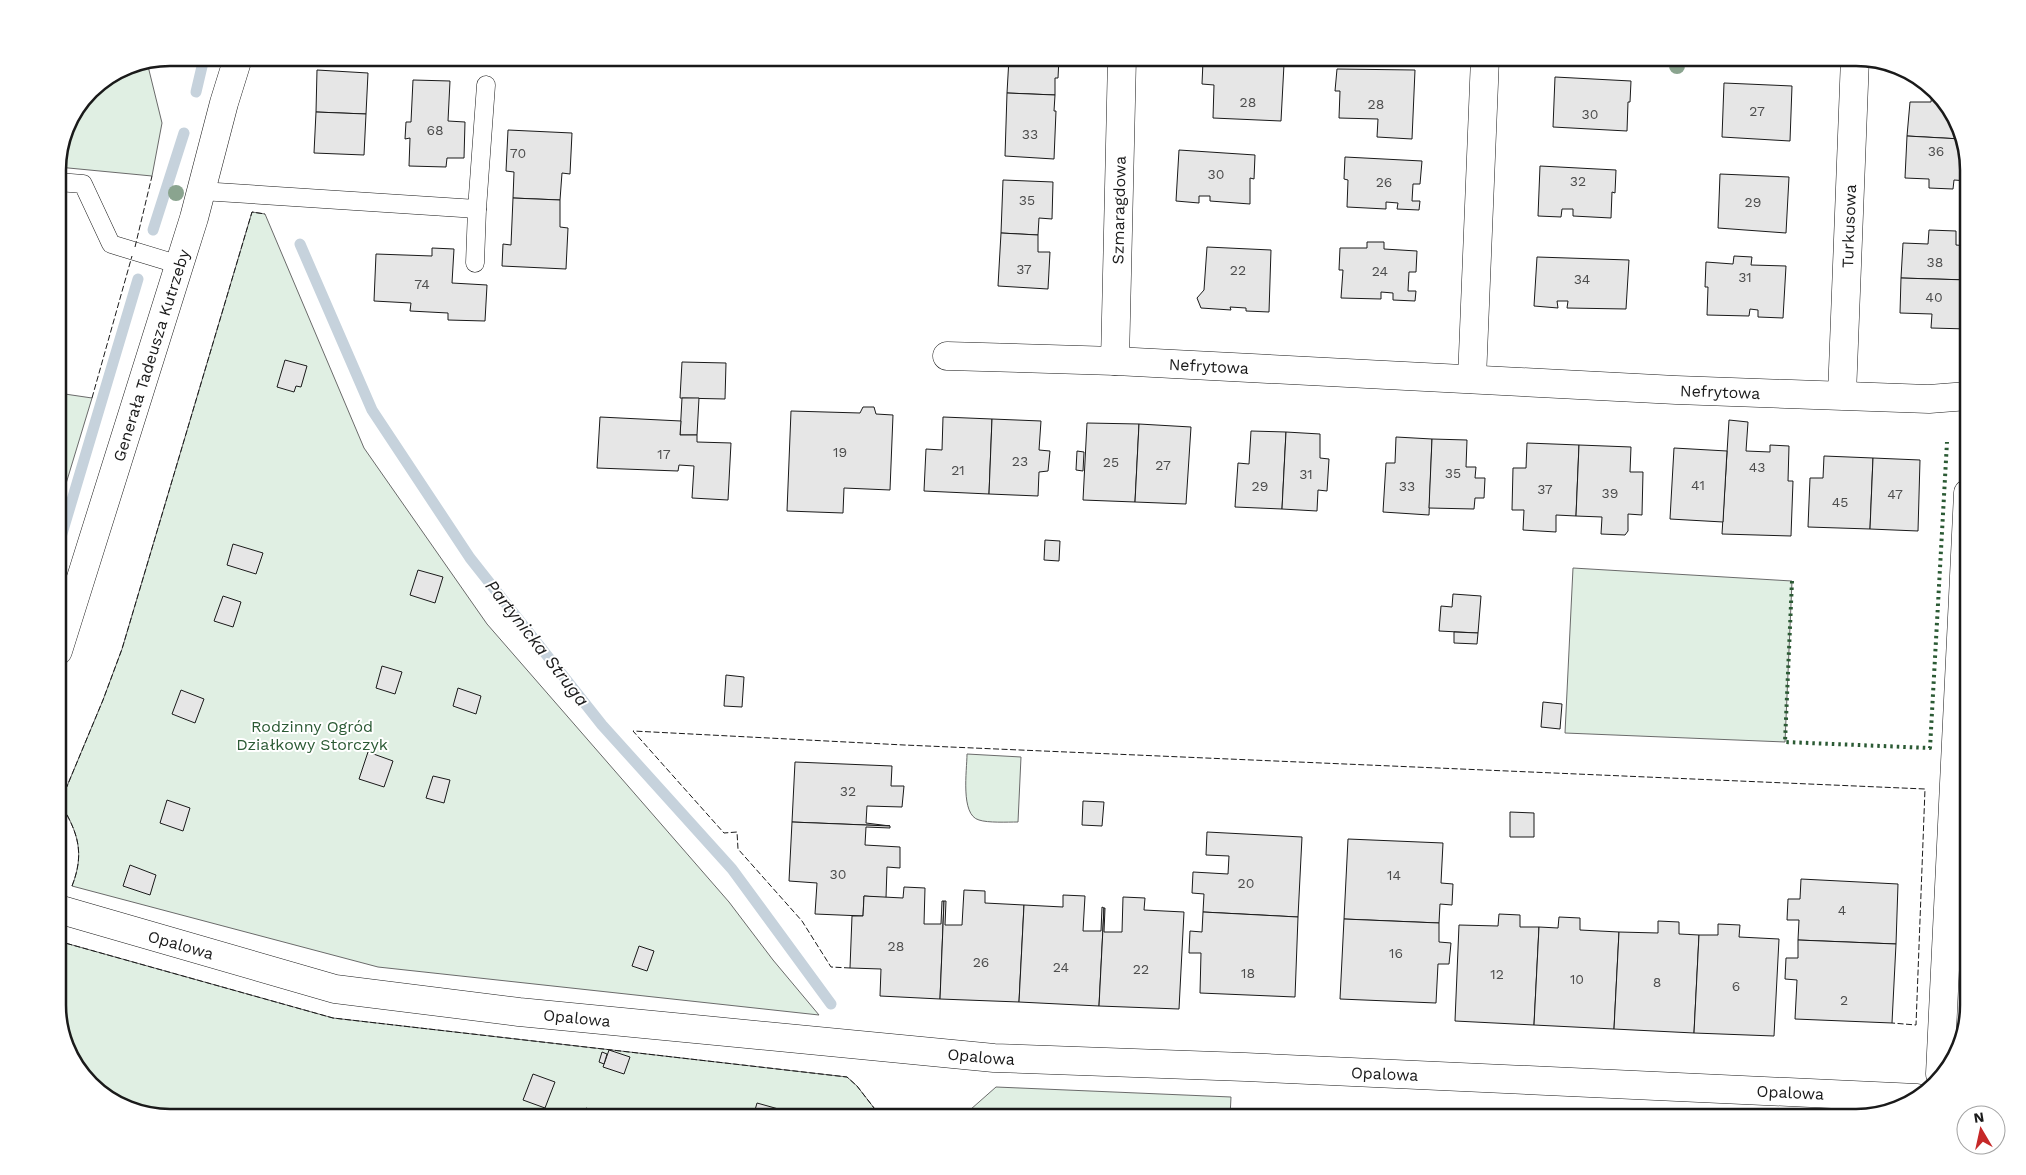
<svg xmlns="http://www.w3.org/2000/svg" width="2026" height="1175" viewBox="0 0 2026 1175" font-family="'Work Sans',sans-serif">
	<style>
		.green { fill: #e0efe3; stroke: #6a6a6a }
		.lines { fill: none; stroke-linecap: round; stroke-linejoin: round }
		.stream { stroke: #c6d2dc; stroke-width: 11 }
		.building { fill: #e6e6e6; stroke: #1a1a1a }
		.lane-casing { stroke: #1a1a1a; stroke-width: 19 }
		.street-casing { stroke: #1a1a1a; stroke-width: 29 }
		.secondary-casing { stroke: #1a1a1a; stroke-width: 29 }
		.lane { stroke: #fff; stroke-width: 18 }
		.street { stroke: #fff; stroke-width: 28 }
		.secondary { stroke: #fff; stroke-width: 28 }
		.hedge { stroke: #2b5a34; stroke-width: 4; stroke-dasharray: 2.5 4; stroke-linecap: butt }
		.fence { stroke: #1a1a1a; stroke-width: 1; stroke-dasharray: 6 2.5; stroke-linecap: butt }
		.tree { fill: #8aa48f }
		.labels { text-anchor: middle; stroke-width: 4; stroke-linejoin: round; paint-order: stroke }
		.number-label { font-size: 14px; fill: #4d4d4d }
		.street-label { font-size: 16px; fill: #1a1a1a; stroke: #fff }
		.park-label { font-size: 16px; fill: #2b5a34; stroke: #fff }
		.water-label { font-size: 18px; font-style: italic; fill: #1a1a1a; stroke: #fff }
		.rim { fill: none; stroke: #1a1a1a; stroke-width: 2.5 }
	</style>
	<rect width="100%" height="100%" fill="#fff"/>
	<g class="green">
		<polygon points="147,62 162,123 152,176 58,167 66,127 91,90 128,66"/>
		<path d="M252 212 265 214 364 448 487 624 729 902 773 960 819 1015 378 967 72 886C85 853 78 832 60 803L103 700 122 649Z"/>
		<polygon points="58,393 92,398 58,510"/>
		<polygon points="1573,568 1792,581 1785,742 1565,733"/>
		<path d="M967 754 1021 757 1018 822C1007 822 988 823 979 820 960 815 967 770 967 754Z"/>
		<polygon points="58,941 333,1018 847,1077 857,1086 881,1117 171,1117 114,1102 73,1061 58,1012"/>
		<polygon points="996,1087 1231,1097 1230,1117 962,1117"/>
	</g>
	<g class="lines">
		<g class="stream">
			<polyline points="196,92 204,58"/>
			<polyline points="153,230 184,133"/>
			<polyline points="300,244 372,410 470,558 602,725 732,869 831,1004"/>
			<polyline points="58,547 138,279"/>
		</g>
	</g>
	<g class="building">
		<polygon points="1009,58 1059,58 1058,78 1055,78 1055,95 1007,93"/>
		<polygon points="1203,61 1284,64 1281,121 1213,118 1214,85 1202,84"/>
		<polygon points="1337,69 1415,70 1412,139 1377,137 1378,119 1339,118 1340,91 1335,91"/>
		<polygon points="317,70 368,73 366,114 316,112"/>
		<polygon points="1555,77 1631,81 1630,102 1628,102 1627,131 1553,127"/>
		<polygon points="413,80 450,81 448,121 465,122 464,158 447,158 446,167 409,166 410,138 405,139 406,122 411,122"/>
		<polygon points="1724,83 1792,86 1790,141 1722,137"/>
		<polygon points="1007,93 1055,95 1054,111 1056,111 1054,159 1005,156"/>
		<polygon points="1932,93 1953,114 1961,139 1907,136 1910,102 1931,102"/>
		<polygon points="316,112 366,114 364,155 314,153"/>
		<polygon points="508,130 572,133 570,174 562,173 560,200 513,198 514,172 506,171"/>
		<polygon points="1907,136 1961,139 1968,163 1968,181 1954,180 1953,189 1929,188 1929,179 1905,178"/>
		<polygon points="1179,150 1255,155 1254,179 1250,178 1250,204 1210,201 1210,196 1199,196 1199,203 1176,201"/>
		<polygon points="1345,157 1422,161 1420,184 1413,184 1412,201 1420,201 1419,210 1397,209 1398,203 1386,202 1386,209 1347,207 1348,180 1344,179"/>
		<polygon points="1540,166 1616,170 1615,193 1612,192 1611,218 1573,216 1573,209 1562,209 1561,217 1538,216"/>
		<polygon points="1720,174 1789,177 1786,233 1718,228"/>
		<polygon points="1003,180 1053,182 1052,219 1039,218 1038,235 1001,233"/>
		<polygon points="513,198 560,200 560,227 568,228 566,269 502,266 503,244 511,245"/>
		<polygon points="1929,230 1956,231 1956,245 1968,246 1968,280 1901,278 1903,243 1928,244"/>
		<polygon points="1001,233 1038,235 1038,252 1050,252 1048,289 998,286"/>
		<polygon points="1367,242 1384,242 1384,249 1417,251 1416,272 1409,272 1408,291 1416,291 1415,301 1393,300 1393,293 1381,292 1381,299 1341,298 1343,270 1339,270 1340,248 1367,248"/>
		<polygon points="1207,247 1271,250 1269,312 1246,311 1246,308 1230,307 1231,310 1201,308 1197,298 1204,290"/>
		<polygon points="432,248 454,249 452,283 487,285 485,321 448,320 448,313 410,311 411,303 374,301 376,254 432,256"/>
		<polygon points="58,249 61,249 60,270 58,270"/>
		<polygon points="1734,256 1752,257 1751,265 1786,266 1783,318 1758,317 1758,310 1750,309 1749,316 1707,315 1708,287 1705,287 1706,262 1733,264"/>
		<polygon points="1537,257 1629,260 1626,309 1567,308 1568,301 1557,301 1558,308 1534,306"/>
		<polygon points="1901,278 1968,280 1968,329 1931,328 1932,314 1900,313"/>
		<polygon points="285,360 307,366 301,387 296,386 294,392 277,387"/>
		<polygon points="682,362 726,363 725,399 680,398"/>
		<polygon points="682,398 699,398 697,435 680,435"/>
		<polygon points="863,407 874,407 876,414 893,415 890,490 844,488 843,513 787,511 791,411 860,413"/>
		<polygon points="600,417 681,421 680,435 697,435 697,442 731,443 728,500 692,498 694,466 679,465 678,471 597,468"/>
		<polygon points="943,417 992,419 989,494 924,491 926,449 942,450"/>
		<polygon points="992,419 1041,421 1039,450 1050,451 1048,471 1039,472 1038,496 989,494"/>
		<polygon points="1729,420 1748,422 1746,451 1770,452 1770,445 1789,446 1788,481 1793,481 1791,536 1722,534"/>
		<polygon points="1087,423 1139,424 1135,502 1083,500"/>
		<polygon points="1139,424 1191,427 1186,504 1135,502"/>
		<polygon points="1251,431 1286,432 1282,509 1235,507 1238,463 1249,464"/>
		<polygon points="1286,432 1320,434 1320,458 1329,459 1327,491 1318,490 1317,511 1282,509"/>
		<polygon points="1396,437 1432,439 1429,515 1383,512 1386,463 1395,463"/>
		<polygon points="1432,439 1467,440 1466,467 1476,467 1475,478 1485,478 1484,498 1475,498 1474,509 1429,508"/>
		<polygon points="1527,443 1579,445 1576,516 1556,515 1556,532 1523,530 1524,510 1512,510 1513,468 1526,468"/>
		<polygon points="1579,445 1631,447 1630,472 1643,472 1642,515 1628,514 1628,531 1625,535 1601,534 1602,517 1576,516"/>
		<polygon points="1674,448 1727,451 1723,522 1670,519"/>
		<polygon points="1077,451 1084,452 1083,471 1076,470"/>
		<polygon points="1824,456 1873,458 1870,529 1808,527 1810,478 1823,478"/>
		<polygon points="1873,458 1920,460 1918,531 1870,529"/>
		<polygon points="1045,540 1060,541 1059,561 1044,560"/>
		<polygon points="233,544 263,553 256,574 227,565"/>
		<polygon points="418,570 443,577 435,603 410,595"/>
		<polygon points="1453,594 1481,596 1478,633 1439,631 1441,606 1452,607"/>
		<polygon points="223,596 241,602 233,627 214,621"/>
		<polygon points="1454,632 1478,633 1477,644 1454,643"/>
		<polygon points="382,666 402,672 395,694 376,688"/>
		<polygon points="726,675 744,677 742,707 724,706"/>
		<polygon points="458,688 481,696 476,714 453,706"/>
		<polygon points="181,690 204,699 195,723 172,714"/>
		<polygon points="1543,702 1562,704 1560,729 1541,727"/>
		<polygon points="368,752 393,761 384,787 359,779"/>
		<polygon points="795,762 892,766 891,786 904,786 902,807 867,806 866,823 890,826 792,822"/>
		<polygon points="433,776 450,780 444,803 426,798"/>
		<polygon points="167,800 190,808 183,831 160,823"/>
		<polygon points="1083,801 1104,802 1102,826 1082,825"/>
		<polygon points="1510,812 1534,813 1534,837 1510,837"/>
		<polygon points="792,822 890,826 890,828 866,827 865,845 900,847 900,868 887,867 886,898 864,896 863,916 815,914 817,883 789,881"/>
		<polygon points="1207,832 1302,837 1298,917 1203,912 1204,894 1192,893 1193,872 1228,874 1229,856 1206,855"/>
		<polygon points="1348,839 1443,843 1441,883 1453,884 1452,905 1440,904 1439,923 1344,919"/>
		<polygon points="130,865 156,875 150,895 123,886"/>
		<polygon points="1801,879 1898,884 1896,944 1798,940 1799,920 1787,920 1788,899 1800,899"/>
		<polygon points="904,887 925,888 924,924 941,924 942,901 944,901 940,999 880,996 881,969 850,968 852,916 863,916 864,896 903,898"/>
		<polygon points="964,890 985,891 985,903 1024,905 1019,1002 940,999 944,901 946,901 945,925 962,925"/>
		<polygon points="1063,895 1085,896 1083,931 1101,931 1102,907 1104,908 1099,1006 1019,1002 1024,905 1063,907"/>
		<polygon points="1123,897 1145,898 1144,910 1184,912 1179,1009 1099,1006 1104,908 1105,908 1104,932 1122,932"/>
		<polygon points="1203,912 1298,917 1295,997 1200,993 1201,953 1189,953 1190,931 1202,932"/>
		<polygon points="1499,914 1520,915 1520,927 1539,927 1534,1025 1455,1021 1459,925 1498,926"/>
		<polygon points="1559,917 1580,918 1580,930 1619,932 1614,1029 1534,1025 1539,927 1558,928"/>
		<polygon points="1344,919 1439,923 1439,942 1451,943 1449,964 1438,964 1436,1003 1340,999"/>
		<polygon points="1658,921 1679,922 1679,934 1699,935 1694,1033 1614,1029 1619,932 1658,933"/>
		<polygon points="1718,924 1740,925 1739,937 1779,939 1774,1036 1694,1033 1699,935 1718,935"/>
		<polygon points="1798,940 1896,944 1892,1023 1795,1019 1797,980 1785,979 1786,958 1798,958"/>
		<polygon points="639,946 654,951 647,971 632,966"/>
		<polygon points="609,1050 630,1057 624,1074 603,1067"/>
		<polygon points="602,1052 607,1054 604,1064 599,1062"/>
		<polygon points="533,1074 555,1082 545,1108 523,1100"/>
		<polygon points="757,1103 782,1110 780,1117 753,1117"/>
		<polygon points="586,1108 613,1117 583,1117"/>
	</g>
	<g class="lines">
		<g class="lane-casing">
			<g id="lane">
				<polyline points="58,182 83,184 111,244 180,265"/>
				<polyline points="201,191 477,209 486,85"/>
				<polyline points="475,263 477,209"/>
			</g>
		</g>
		<g class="street-casing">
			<g id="street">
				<path id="s1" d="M947 356 1115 361 1676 390 1929 399 1968 396"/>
				<path id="s2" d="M1115 361 1122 58"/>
				<polyline points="1472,379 1485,58"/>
				<path id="s3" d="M1842 395 1855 58"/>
				<path id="s4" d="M58 909 335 989 519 1012 994 1058 1245 1067 1917 1098"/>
				<polyline points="1940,1074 1968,493"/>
			</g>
		</g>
		<g class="secondary-casing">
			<g id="secondary">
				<path id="s5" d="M58 651 194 218 224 103 238 58"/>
			</g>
		</g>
		<use href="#lane" class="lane"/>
		<use href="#street" class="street"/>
		<use href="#secondary" class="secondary"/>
		<polyline class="hedge" points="1792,581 1785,742 1930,748 1947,442"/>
		<g class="fence">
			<polyline points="135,247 152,176"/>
			<polyline points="92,398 132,256"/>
			<path d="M72 886C85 853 78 832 60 803L103 700 122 649 252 212 265 214"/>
			<polyline points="58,941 333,1018 847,1077 857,1086 881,1117"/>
			<polyline points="850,968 831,967 802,921 738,849 737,832 724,833 633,731 904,745 1925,789 1916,1025 1892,1023"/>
		</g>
	</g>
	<g class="tree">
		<circle cx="1677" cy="66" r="8"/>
		<circle cx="176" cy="193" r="8"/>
	</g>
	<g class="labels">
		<g class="number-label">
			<text x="1248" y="107">28</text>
			<text x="1376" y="109">28</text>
			<text x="1757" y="116">27</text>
			<text x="1590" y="119">30</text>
			<text x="435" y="135">68</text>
			<text x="1030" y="139">33</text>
			<text x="1936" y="156">36</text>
			<text x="518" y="158">70</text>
			<text x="1216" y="179">30</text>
			<text x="1578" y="186">32</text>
			<text x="1384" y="187">26</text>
			<text x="1027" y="205">35</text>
			<text x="1753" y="207">29</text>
			<text x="1935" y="267">38</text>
			<text x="1024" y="274">37</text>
			<text x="1238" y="275">22</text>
			<text x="1380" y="276">24</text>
			<text x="1745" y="282">31</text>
			<text x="1582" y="284">34</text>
			<text x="422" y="289">74</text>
			<text x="1934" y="302">40</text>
			<text x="840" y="457">19</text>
			<text x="664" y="459">17</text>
			<text x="1020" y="466">23</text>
			<text x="1111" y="467">25</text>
			<text x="1163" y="470">27</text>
			<text x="1757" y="472">43</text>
			<text x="958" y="475">21</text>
			<text x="1453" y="478">35</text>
			<text x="1306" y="479">31</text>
			<text x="1698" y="490">41</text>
			<text x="1260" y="491">29</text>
			<text x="1407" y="491">33</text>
			<text x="1545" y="494">37</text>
			<text x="1610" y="498">39</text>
			<text x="1895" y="499">47</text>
			<text x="1840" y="507">45</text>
			<text x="848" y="796">32</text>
			<text x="838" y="879">30</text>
			<text x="1394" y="880">14</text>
			<text x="1246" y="888">20</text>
			<text x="1842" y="915">4</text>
			<text x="896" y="951">28</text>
			<text x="1396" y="958">16</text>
			<text x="981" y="967">26</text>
			<text x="1061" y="972">24</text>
			<text x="1141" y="974">22</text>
			<text x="1248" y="978">18</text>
			<text x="1497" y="979">12</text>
			<text x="1577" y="984">10</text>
			<text x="1657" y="987">8</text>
			<text x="1736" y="991">6</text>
			<text x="1844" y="1005">2</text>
		</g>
		<g class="street-label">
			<text dy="6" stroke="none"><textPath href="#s2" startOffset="151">Szmaragdowa</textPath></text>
			<text dy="6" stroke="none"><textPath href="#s3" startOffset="169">Turkusowa</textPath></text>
			<text dy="6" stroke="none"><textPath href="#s5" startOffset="310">Generała Tadeusza Kutrzeby</textPath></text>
			<text dy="6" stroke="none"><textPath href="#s1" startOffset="262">Nefrytowa</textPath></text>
			<text dy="6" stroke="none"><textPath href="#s1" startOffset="774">Nefrytowa</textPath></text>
			<text dy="6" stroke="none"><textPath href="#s4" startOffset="128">Opalowa</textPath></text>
			<text dy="6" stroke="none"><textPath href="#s4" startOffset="532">Opalowa</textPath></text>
			<text dy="6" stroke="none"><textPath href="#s4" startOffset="938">Opalowa</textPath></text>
			<text dy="6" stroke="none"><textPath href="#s4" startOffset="1342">Opalowa</textPath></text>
			<text dy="6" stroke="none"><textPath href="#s4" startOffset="1748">Opalowa</textPath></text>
		</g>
		<g class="park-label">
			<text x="312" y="732">Rodzinny Ogród<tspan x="312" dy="18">Działkowy Storczyk</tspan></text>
		</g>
		<g class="water-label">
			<text transform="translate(537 643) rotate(52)" y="6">Partynicka Struga</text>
		</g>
	</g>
	<path d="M0 0H2026V1175H0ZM170 66H1856A104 104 0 0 1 1960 170V1005A104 104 0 0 1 1856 1109H170A104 104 0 0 1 66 1005V170A104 104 0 0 1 170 66Z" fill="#fff" fill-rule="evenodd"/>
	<path class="rim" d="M170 66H1856A104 104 0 0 1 1960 170V1005A104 104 0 0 1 1856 1109H170A104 104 0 0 1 66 1005V170A104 104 0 0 1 170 66Z"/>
	<g transform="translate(1981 1130) rotate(351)"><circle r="24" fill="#ffffff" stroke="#a3a3a3"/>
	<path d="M0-4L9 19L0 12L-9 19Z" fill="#c62828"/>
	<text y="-8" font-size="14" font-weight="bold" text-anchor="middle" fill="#1a1a1a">N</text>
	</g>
</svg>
